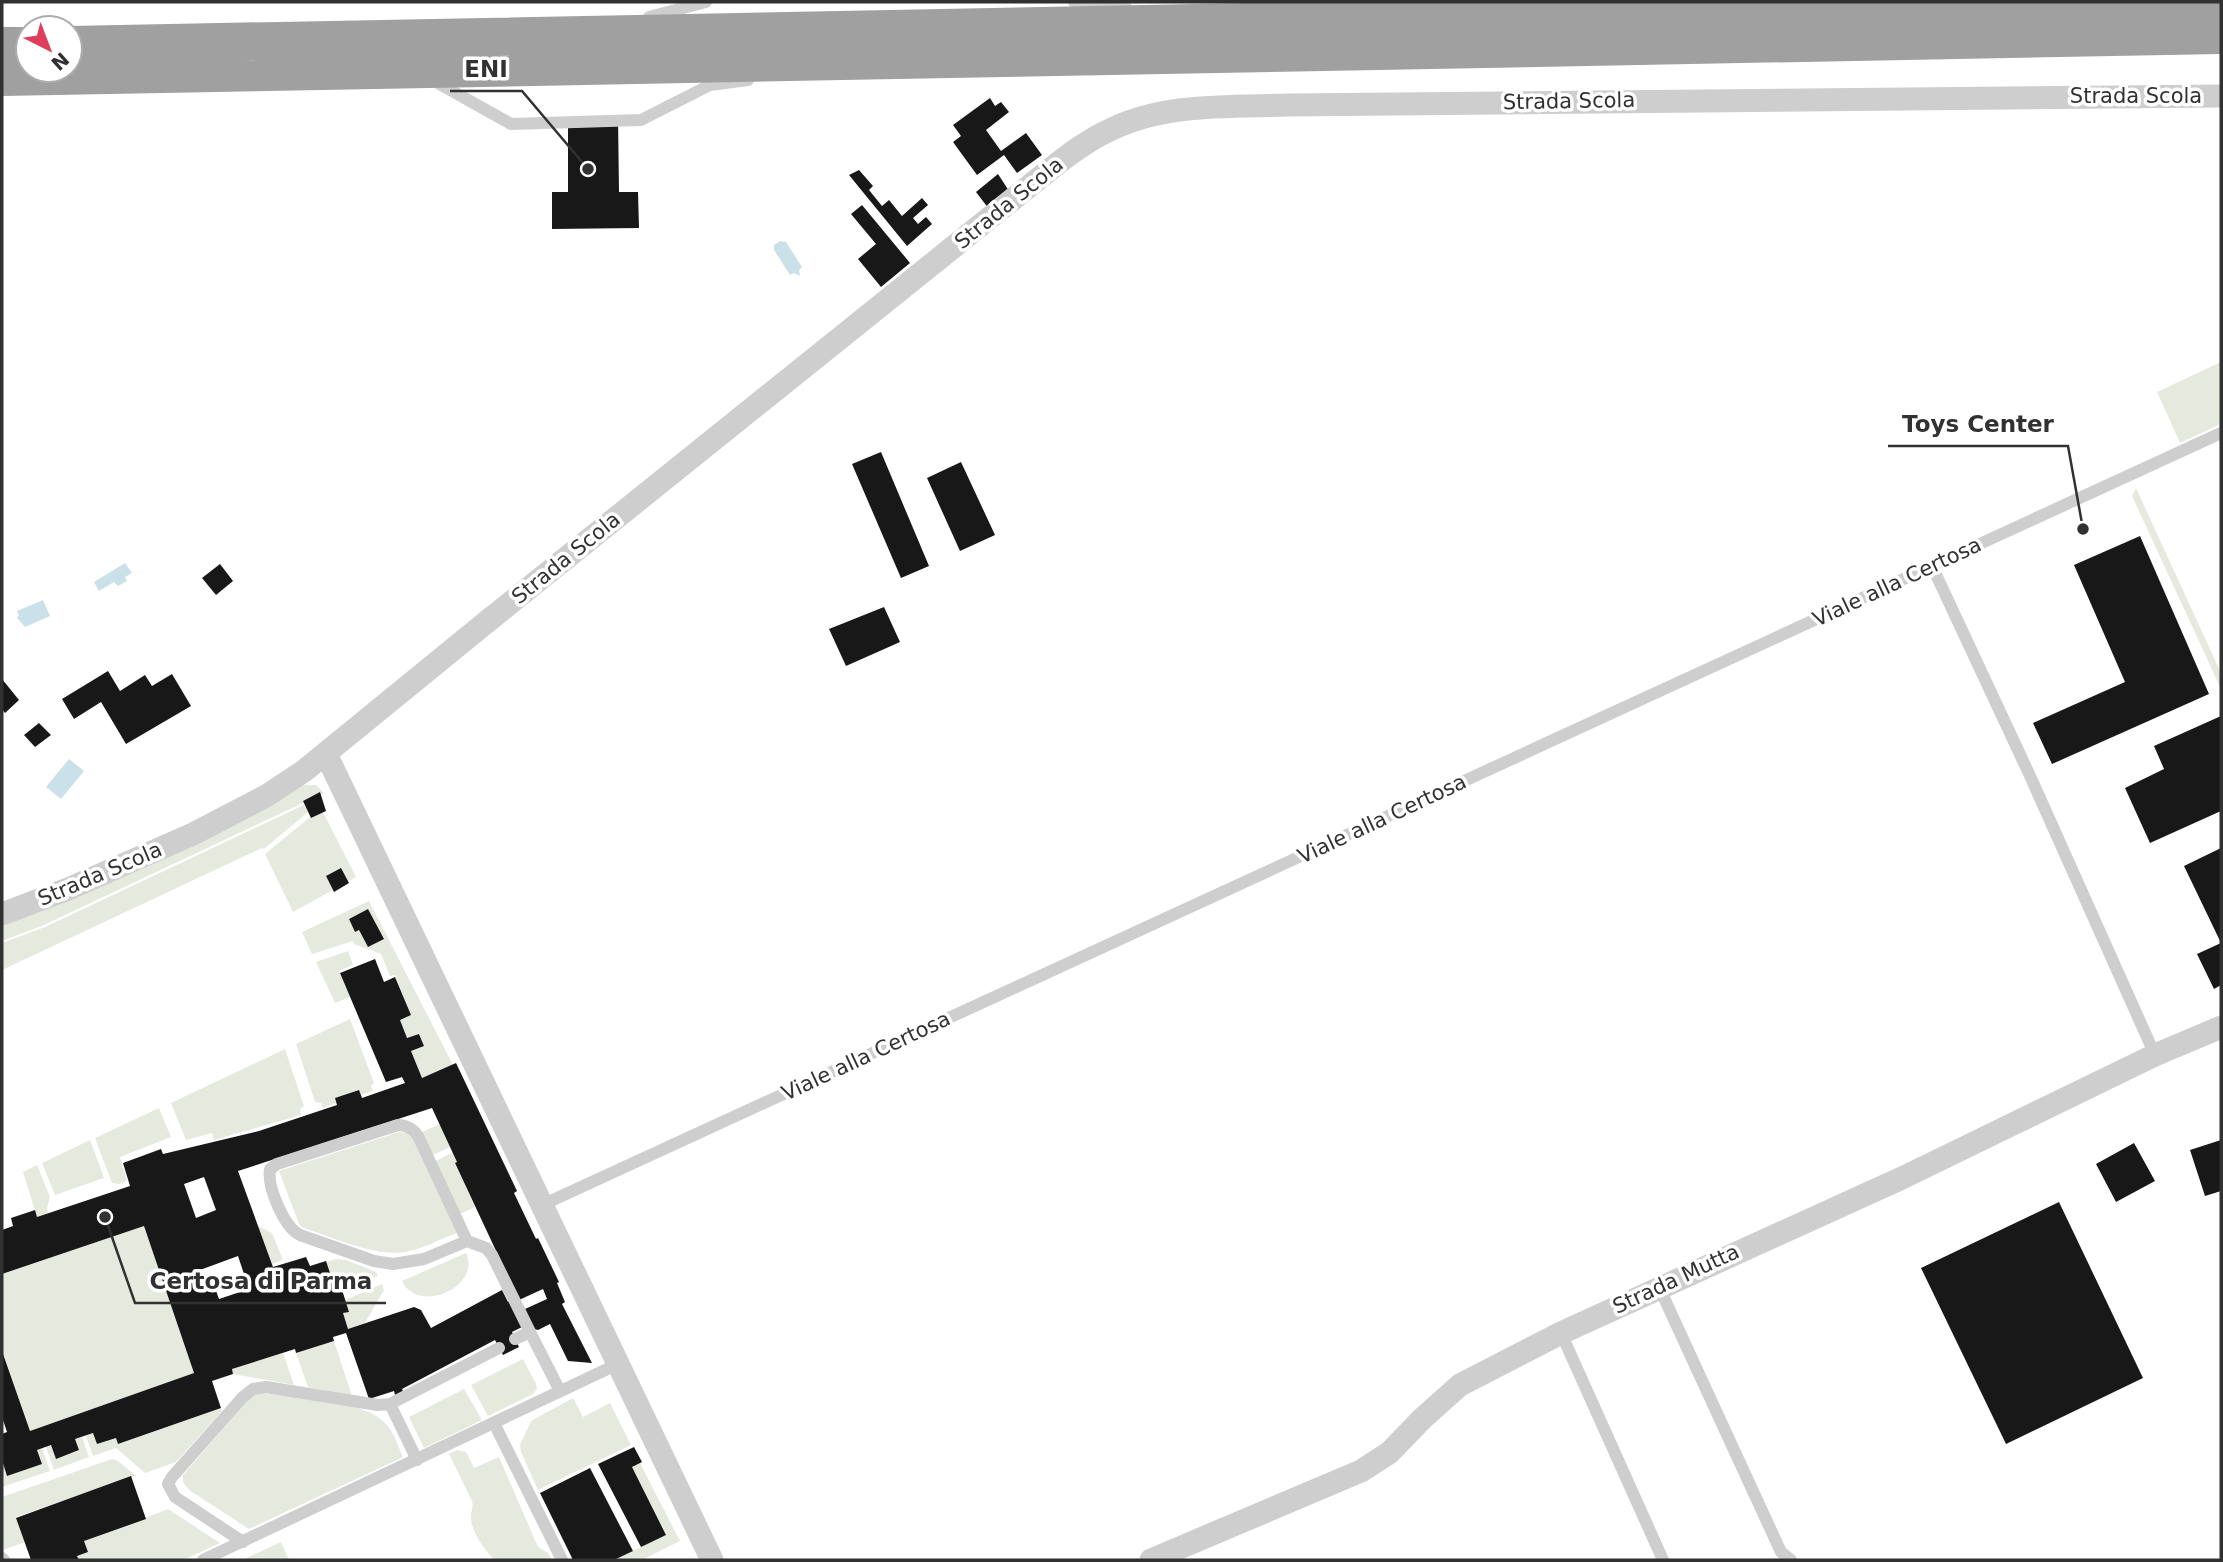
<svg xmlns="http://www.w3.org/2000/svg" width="2223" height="1562" font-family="'DejaVu Sans',sans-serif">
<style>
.green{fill:#e6eade;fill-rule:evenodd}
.water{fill:#cbe1ea}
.building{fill:#181818;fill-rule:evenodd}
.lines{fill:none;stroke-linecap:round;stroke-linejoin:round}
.service{stroke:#cecece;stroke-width:12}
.minor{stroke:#cecece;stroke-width:23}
.trunk{stroke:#a0a0a0;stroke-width:38}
.labels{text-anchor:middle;stroke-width:7;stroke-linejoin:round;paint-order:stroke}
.street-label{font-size:21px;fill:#313131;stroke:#fff}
.leader{fill:none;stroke:#313131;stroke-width:2.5}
.callout-dot{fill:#313131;stroke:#fff;stroke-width:2.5}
.callout-label{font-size:23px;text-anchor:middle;font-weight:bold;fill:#313131;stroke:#fff;stroke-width:7;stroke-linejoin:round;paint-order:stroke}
</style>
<rect width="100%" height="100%" fill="#fff"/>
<path class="green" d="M2221 362V424L2180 443 2157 392Z
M2136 488 2221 673V689L2132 496Z
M303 785H316L324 793 44 925 2 941V922Z
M304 805 308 812 264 849 262 848 2 970V943L45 927Z
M323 812 356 877 348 881 326 876 333 890 293 912 265 854 310 817 312 818Z
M369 901 453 1065 422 1078 411 1051 424 1046 419 1034 407 1038 400 1020 411 1015 395 975 390 976 381 954 354 944 353 941 312 954 302 932ZM368 909 383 939 368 947 359 930 355 932 349 919Z
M348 951 353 965 339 971 350 997 335 1003 316 962Z
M350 1019 374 1083 371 1086 373 1091 361 1095 358 1090 336 1098 337 1103 322 1108 321 1103 315 1102 296 1044Z
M285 1049 304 1106 300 1109 301 1115 214 1140 212 1133 186 1140 171 1103Z
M159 1108 171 1137 120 1157 127 1181 119 1184 112 1183 95 1138Z
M440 1124 450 1147 433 1155 422 1132Z
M399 1132 407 1133 413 1139 457 1233C440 1239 423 1249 405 1252 375 1257 332 1237 303 1228L299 1224 279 1171Z
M90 1140 104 1178 55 1195 42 1163Z
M453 1152 457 1162 455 1164 475 1207 460 1214 436 1161Z
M37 1165 50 1197 47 1208 48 1213 37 1217 23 1172Z
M144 1226 194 1373 30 1431 2 1350V1274Z
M258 1226 272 1233 283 1260 272 1264Z
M466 1253C482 1287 418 1315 402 1281Z
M336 1259 346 1260 376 1272 378 1276 342 1290 338 1277 332 1279 326 1262Z
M382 1284 384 1290 365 1323 348 1329 343 1313 349 1311 345 1300Z
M334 1341 352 1396 308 1387 296 1353Z
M283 1353 294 1385 233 1374 232 1369Z
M523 1359 536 1384 537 1389 533 1394 488 1416 471 1385Z
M464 1389 482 1420 424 1448 409 1417Z
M263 1393C296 1398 362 1399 385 1423 394 1432 398 1446 403 1457L249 1529 189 1490 183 1482V1475L249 1399 256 1394Z
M573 1398 583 1417 610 1403 631 1445 538 1490 521 1452 520 1445 531 1421Z
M221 1408 222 1411 176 1462 145 1473 116 1448 93 1456 86 1436 93 1433 97 1444 116 1438 119 1444Z
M82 1437 89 1457 54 1470 46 1447 51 1445 56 1458 79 1451 75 1439Z
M42 1448 50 1471 2 1487V1460L7 1475 42 1463 37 1450Z
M457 1450 466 1452 474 1468 499 1457 538 1547 548 1553 552 1560H495C485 1551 472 1533 471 1519 470 1512 474 1508 472 1501L449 1454Z
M112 1459 118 1461 136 1476 16 1517 25 1542 3 1550 2 1497Z
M640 1463 680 1541 642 1560H614L666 1535 632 1467Z
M168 1509 220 1543 183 1560H79L77 1556 88 1552 84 1541Z
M281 1542 289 1560H242Z"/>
<path class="water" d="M780 241 786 242 802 267 799 270 800 276 794 273 790 275 774 250V245Z
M125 563 132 573 125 577 127 581 118 586 114 582 99 591 94 582Z
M43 600 50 616 25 627 17 618 19 615 17 611Z
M69 759 84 771 61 799 46 787Z"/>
<path class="building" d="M990 98 995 106 1001 102 1009 112 986 130 1001 151 1026 133 1042 155 1017 173 1004 155 977 175 953 142 961 136 953 125Z
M618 116 619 192H638L639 228 552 229V192H568V117Z
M859 170 873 186 869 190 882 206 889 200 902 216 922 198 928 205 913 218 918 224 926 217 932 224 907 246 849 175Z
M998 174 1011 194 989 209 976 192Z
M862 205 910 263 881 287 858 259 876 244 851 214Z
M881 452 929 566 901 578 852 464Z
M961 462 995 535 960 551 927 478Z
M2140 536 2209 694 2052 764 2033 723 2125 682 2074 565Z
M220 564 233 581 216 595 202 578Z
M884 607 900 642 846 666 829 629Z
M108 671 120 691 145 675 152 686 172 674 191 706 126 744 101 702 74 719 62 699Z
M2 679 19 700 5 713 2 709Z
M2221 716V811L2150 843 2125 788 2164 769 2154 746Z
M39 723 51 735 35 747 24 735Z
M320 792 326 811 311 818 303 801Z
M2221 848V985L2214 989 2197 954 2221 943 2184 866Z
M341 868 349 883 334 892 326 876Z
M368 909 384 939 368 947 359 930 355 932 349 919Z
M375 959 384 982 395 977 411 1015 400 1020 407 1038 419 1034 424 1046 411 1051 422 1078 456 1063 517 1191 514 1193 536 1239 538 1238 559 1282 557 1283 565 1302 562 1304 592 1363 568 1361 550 1324 538 1330 534 1329 525 1309 547 1299 543 1289 519 1300 455 1163 457 1162 432 1108 238 1171 273 1267 306 1257 310 1266 326 1261 332 1279 338 1277 349 1312 343 1313 348 1329 414 1307 421 1310 431 1328 502 1290 508 1302 510 1301 522 1327 512 1332 519 1347 503 1355 495 1340 402 1389 403 1391 395 1395 394 1391 369 1399 346 1333 333 1337 334 1341 296 1353 295 1349 232 1369 233 1374 212 1381 221 1408 118 1444 116 1438 97 1444 93 1433 75 1439 79 1450 56 1459 51 1445 37 1450 42 1464 7 1476 2 1460V1434L7 1432 2 1417V1351L30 1431 194 1373 144 1226 2 1274V1230L13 1226 11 1218 35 1210 37 1217 130 1186 123 1163 161 1149 163 1154 259 1131 337 1105 335 1098 359 1090 362 1098 405 1083 402 1077 386 1082 340 973ZM204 1177 216 1210 196 1218 184 1184ZM238 1256 249 1289 219 1299 212 1280 204 1283 200 1270Z
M2221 1140V1191L2205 1196 2190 1150Z
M2134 1143 2155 1181 2116 1202 2096 1164Z
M2059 1202 2143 1378 2006 1444 1921 1268Z
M634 1447 642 1462 632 1467 666 1535 641 1547 598 1464Z
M590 1468 633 1551 614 1560H573L540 1493Z
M131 1476 146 1519 84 1541 88 1552 77 1556 79 1560H31L16 1518Z"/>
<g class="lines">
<path class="service" d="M1074 2 1126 7
M649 17 706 2
M436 82 511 124 641 120 710 85 748 80
M1932 566 2031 778 2155 1055
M542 1205 2221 433
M467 1241 418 1136C413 1129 407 1125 398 1125L277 1164 270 1169C267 1187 284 1227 300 1235L374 1261 393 1264 424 1259 467 1241 486 1248 492 1255 530 1332
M1659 1287 1781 1552 1791 1560
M1561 1333 1663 1560
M515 1339 530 1332 560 1391
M494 1423 562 1560
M417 1460 390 1404 499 1348
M243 1542 175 1497 168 1484 172 1477 242 1398 253 1389 266 1387 378 1405 390 1404
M2 1558 4 1560
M203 1560 618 1364"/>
<path class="minor" d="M326 754 712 1560
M2 914 68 889 193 834 266 796 304 771 489 620 1048 171C1068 155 1089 139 1112 129 1166 103 1230 107 1289 105L2221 96
M1151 1560 1361 1471 1389 1453 1423 1418 1460 1385 1561 1333 1902 1178 2155 1055 2221 1027"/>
<path class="trunk" d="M70 45 2221 3
M2 46H28
M2 77 2221 35"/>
</g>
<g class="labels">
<g class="street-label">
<text x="2136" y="103">Strada Scola</text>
<text transform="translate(1569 101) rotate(-1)" y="7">Strada Scola</text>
<text transform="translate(1009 203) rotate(-39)" y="7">Strada Scola</text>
<text transform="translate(566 558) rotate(-39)" y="7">Strada Scola</text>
<text transform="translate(1897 582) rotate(-25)" y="7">Viale alla Certosa</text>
<text transform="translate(1382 819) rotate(-25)" y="7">Viale alla Certosa</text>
<text transform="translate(100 874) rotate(-23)" y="7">Strada Scola</text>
<text transform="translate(866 1056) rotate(-25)" y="7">Viale alla Certosa</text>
<text transform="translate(1676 1279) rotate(-25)" y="7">Strada Mutta</text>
</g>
</g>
<path class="leader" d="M588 169L522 91H450M2083 529L2068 446H1888M105 1217L135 1303H386"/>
<g class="callout-dot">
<circle cx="588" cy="169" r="7"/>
<circle cx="2083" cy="529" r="7"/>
<circle cx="105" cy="1217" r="7"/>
</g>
<g class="callout-label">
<text x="486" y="77">ENI</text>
<text x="1978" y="432">Toys Center</text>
<text x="261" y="1289">Certosa di Parma</text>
</g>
<rect width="2223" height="1562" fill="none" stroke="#313131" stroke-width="7"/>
<g transform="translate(49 49) rotate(138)"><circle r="33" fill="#ffffff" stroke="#adadad" stroke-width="2"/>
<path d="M0-5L12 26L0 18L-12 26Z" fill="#de3e5b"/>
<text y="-10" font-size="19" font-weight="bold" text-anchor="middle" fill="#313131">N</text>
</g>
</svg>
